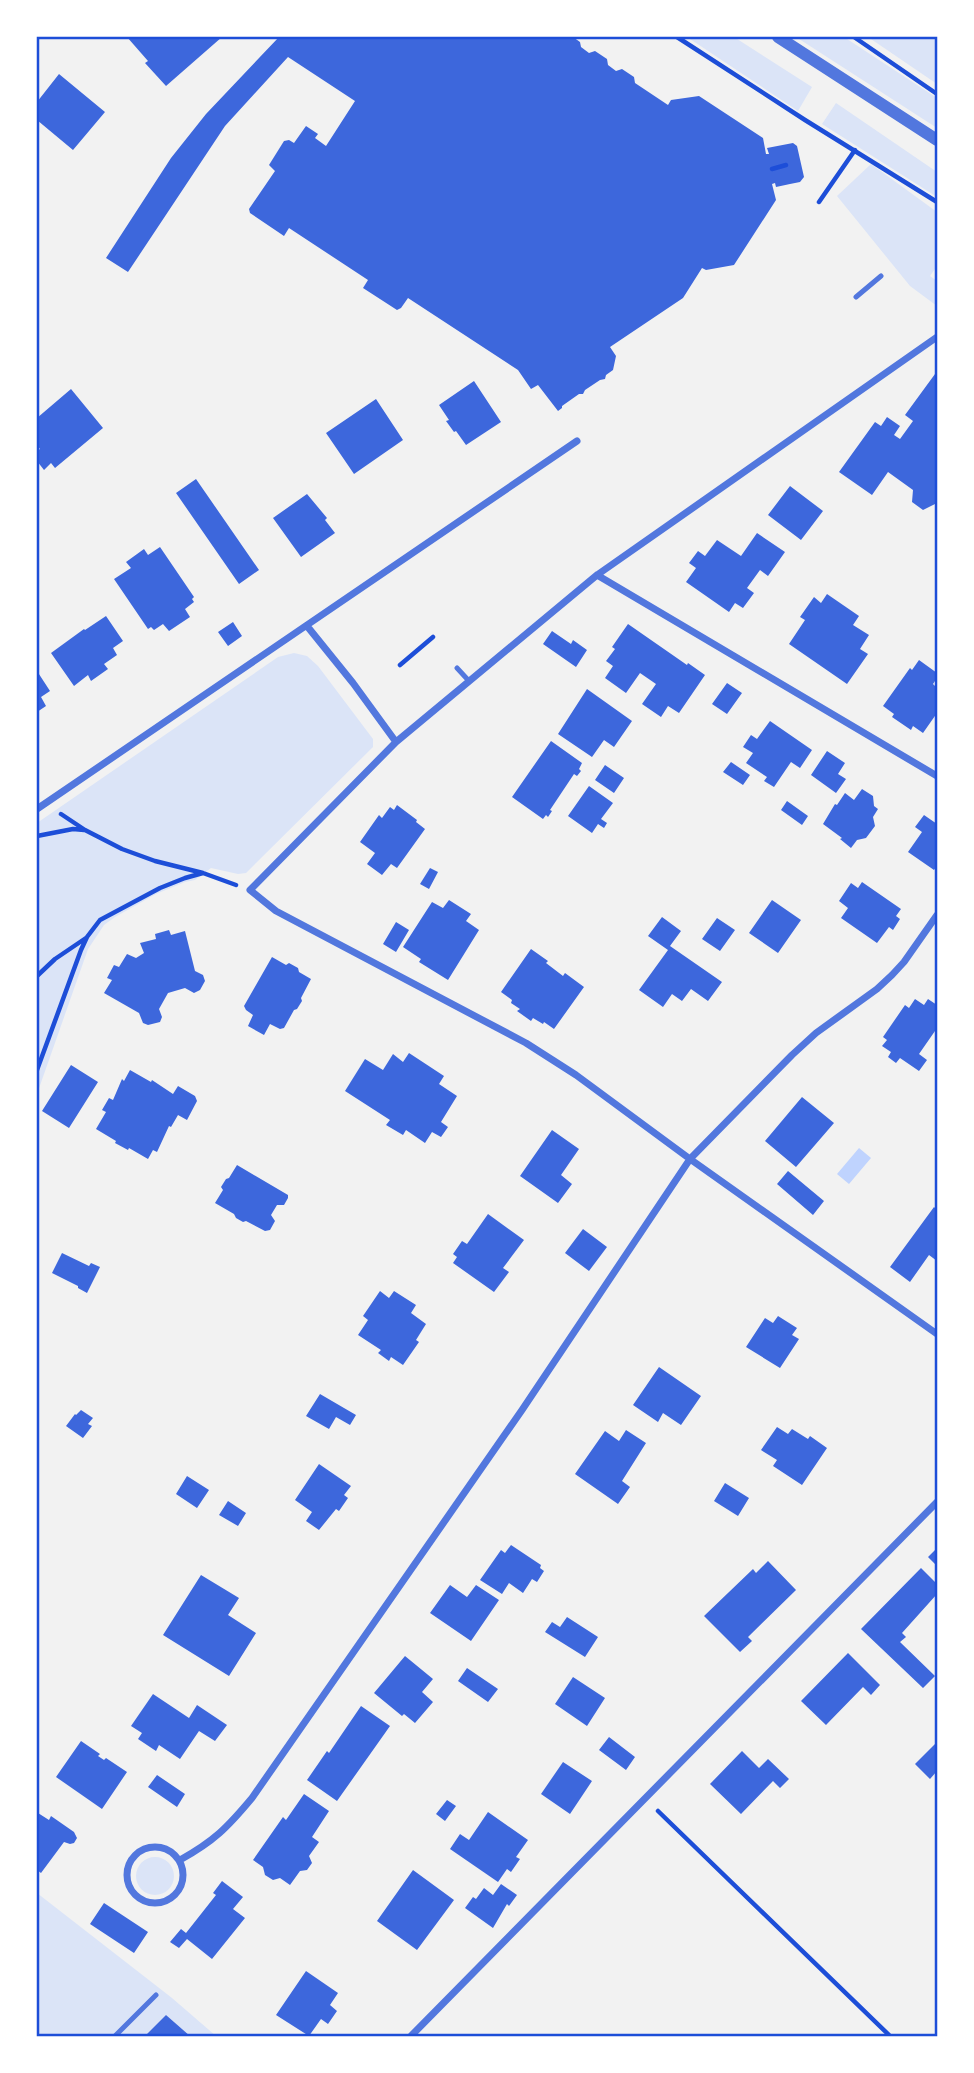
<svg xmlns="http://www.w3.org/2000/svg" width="974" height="2073" font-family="Bitter,serif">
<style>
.green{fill:#dbe4f7}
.water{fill:#bfd3fe}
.building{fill:#3d67dc}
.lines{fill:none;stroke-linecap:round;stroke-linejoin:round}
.path{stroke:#1d4ed8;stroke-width:4.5}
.service{stroke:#5277de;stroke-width:5}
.minor{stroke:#5277de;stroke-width:7}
.tertiary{stroke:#5277de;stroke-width:12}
.neatline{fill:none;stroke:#1d4ed8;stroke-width:2.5}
</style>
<rect width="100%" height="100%" fill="#f2f2f2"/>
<path class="green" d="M687 37H734L812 87 798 111Z
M796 37H844L937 98V128Z
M868 37H937V84Z
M836 103 937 172V197L822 124Z
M871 164 937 212V266L930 276 937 281V306L910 286 837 196Z
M294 653 307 656 318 666 373 739V747L246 873 238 874 211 868 195 880 185 882 156 894 115 917 104 925 88 949 37 1094V823L278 657Z
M136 1876a19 19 0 1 1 38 0a19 19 0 1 1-38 0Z
M37 1893 172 1998 216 2036H190L166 2015 145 2036H37Z"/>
<path class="water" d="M859 1148 871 1158 849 1184 837 1174Z"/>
<path class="building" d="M127 37H222L166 86 145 63 148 61Z
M279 37H573L580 42 581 47 589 53 595 51 607 59 608 65 616 71 622 69 634 77 635 83 668 105 671 100 699 96 763 138 766 154H769L767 148 793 143 797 146 804 177 800 182 790 184 776 187 775 183 772 184 776 200 734 265 706 270 702 268 683 298 610 347 616 356 613 370 606 375 605 379 600 380 585 390 583 394H579L562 406V408L558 411 538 385 531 389 518 370 408 298 401 308 397 310 363 288 368 280 289 228 284 236 250 213 249 209 275 171 269 165 284 141 289 140 294 143 306 126 318 134 315 138 326 146 355 101 288 57 225 126 128 272 106 258 171 158 206 114Z
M59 74 105 112 73 150 37 120V102Z
M935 374 937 376V506L935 504 923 510 912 502 913 490 888 472 872 495 839 472 875 422 881 426 887 417 900 426 894 435 900 439 913 421 905 415Z
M474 381 501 422 466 445 456 431 454 432 446 421 449 420 439 405Z
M71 389 103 428 55 468 51 463 44 470 37 461V451L40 449 37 445V418Z
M376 399 403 440 354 474 326 433Z
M196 479 259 570 239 584 176 493Z
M790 486 823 511 801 540 768 515Z
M307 494 327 518 325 520 335 533 301 557 273 518Z
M757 533 785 552 768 576 760 570 747 588 754 593 743 608 735 603 729 612 686 582 696 568 689 563 698 551 705 556 717 540 741 556Z
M160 547 194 597 192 599 194 602 185 609 190 617 169 631 163 624 154 630 151 627 148 629 114 579 131 568 126 562 144 549 148 555Z
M827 594 859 616 853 625 869 635 860 649 868 654 847 684 789 644 805 620 800 617 814 597 821 603Z
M106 616 123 641 113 648 117 655 104 664 108 669 91 681 88 675 74 686 51 653 84 629 85 630Z
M233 622 242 636 228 646 218 632Z
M628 624 687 665 688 663 705 675 679 713 668 706 661 717 642 704 656 684 640 673 626 693 605 678 613 666 606 661 615 649 612 647Z
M552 631 571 644 573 640 587 650 576 667 543 644Z
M919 660 937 673V678L933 684 937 688V713L923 733 913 726 911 730 892 717 894 714 883 706 910 668 912 670Z
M37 671 50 691 41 697 46 706 37 712Z
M727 683 742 693 727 714 712 704Z
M587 689 632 721 614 747 604 740 592 757 558 734Z
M770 721 812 750 800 768 791 762 774 787 764 781 767 777 746 763 753 753 743 747 751 735 757 739Z
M551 741 582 763 579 769 581 771 577 776 574 774 550 810 552 811 548 817 546 815 543 819 512 797Z
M827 751 845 763 838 774 846 779 836 793 811 775Z
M731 762 750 775 743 785 723 772Z
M605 765 624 778 614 793 595 780Z
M589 786 613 803 601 819 607 823 604 828 598 824 592 833 568 816Z
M862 789 873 796 874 806 878 809 873 817 875 826 866 838 857 840 851 848 840 839 842 838 823 824 835 804 837 805 845 793 854 800Z
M787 801 808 816 802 825 781 810Z
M397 805 417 820 416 822 425 829 397 868 391 864 382 875 367 864 375 853 360 842 379 815 382 818 390 807 394 810Z
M924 815 937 824V866L934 870 908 852 922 832 915 827Z
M430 868 438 872 429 889 420 884Z
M862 882 901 909 896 916 900 919 893 930 889 927 877 943 841 918 848 908 839 901 851 883 858 888Z
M449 900 471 914 466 921 479 930 448 980 419 962 421 959 403 947 432 902 443 908Z
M772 900 801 920 778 953 749 933Z
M662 917 681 931 670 946 722 982 708 1001 691 989 682 1001 672 994 663 1007 639 990 668 950 648 936Z
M717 918 735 930 720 951 702 939Z
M396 922 409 930 396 952 383 944Z
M169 930 171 935 185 931 195 971 203 975 205 981 200 990 194 993 185 988 168 993 159 1009 162 1017 160 1022 148 1025 143 1023 139 1013 104 993 112 980 107 978 114 965 119 967 127 954 136 958 144 953 140 943 156 939 155 934Z
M531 949 548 961 546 963 563 976 565 973 584 987 554 1029 544 1022 543 1024 533 1018 531 1021 517 1011 520 1009 511 1003 512 1000 501 992Z
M272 957 286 965 289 963 298 968 299 972 311 979 301 998 302 1001 297 1009 294 1010 284 1028 280 1029 270 1024 264 1035 248 1026 253 1015 246 1010 244 1006Z
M915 999 924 1005 928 999 937 1005V1033L935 1031 919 1054 927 1060 919 1071 900 1058 896 1063 888 1057 891 1052 882 1046 887 1040 883 1037 905 1005 909 1008Z
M409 1053 444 1076 439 1084 457 1096 441 1122 448 1127 441 1137 432 1132 425 1143 406 1130 403 1135 386 1125 390 1120 345 1091 365 1059 383 1070 393 1054 403 1062Z
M71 1065 98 1082 69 1128 42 1111Z
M130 1070 151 1082 152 1080 173 1094 178 1086 195 1096 197 1101 187 1120 178 1115 171 1127 169 1126 157 1152 153 1150 148 1159 129 1148 128 1150 115 1143 116 1141 96 1129 106 1112 102 1110 109 1098 113 1100 122 1079 124 1081Z
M802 1097 834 1123 796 1167 765 1141Z
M552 1130 579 1149 561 1175 572 1184 558 1203 520 1176Z
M237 1165 288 1195V1198L284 1205H277L271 1215 275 1221 270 1230 265 1231 246 1221 243 1222 236 1218 234 1214 215 1203 223 1190 221 1187 226 1179 229 1178Z
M788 1171 824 1201 813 1215 777 1184Z
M934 1207 937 1210V1261L929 1255 910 1282 890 1267Z
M488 1214 524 1240 503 1268 509 1272 494 1292 453 1263 457 1257 453 1254 462 1241 467 1244Z
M583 1229 607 1247 589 1271 565 1253Z
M62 1253 89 1266 91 1263 100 1267 87 1293 78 1288V1286L52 1273Z
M380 1291 389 1298 394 1291 416 1305 411 1313 426 1324 416 1340 419 1342 403 1365 391 1357 389 1361 378 1353 381 1350 358 1335 368 1320 363 1316Z
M778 1316 797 1328 792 1335 799 1339 780 1368 746 1347 765 1318 773 1323Z
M659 1367 701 1396 681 1425 663 1413 658 1422 633 1405Z
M320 1394 356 1415 350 1425 336 1417 329 1429 306 1416Z
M81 1410 93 1418 88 1424 92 1426 83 1438 66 1426 75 1414 76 1415Z
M777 1427 788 1434 792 1429 808 1439 810 1436 827 1448 802 1485 773 1466 777 1460 761 1450Z
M626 1430 646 1443 622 1481 630 1487 618 1504 575 1474 605 1431 619 1441Z
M319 1464 351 1486 344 1495 348 1498 339 1511 336 1509 319 1530 306 1521 312 1512 295 1500Z
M187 1476 209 1490 197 1508 176 1494Z
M725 1483 749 1498 738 1516 714 1501Z
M228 1501 246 1513 238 1526 219 1515Z
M511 1545 541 1565 540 1568 544 1571 537 1582 532 1579 523 1593 509 1583 502 1594 480 1580 501 1550 505 1553Z
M937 1548V1566L928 1557Z
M768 1561 796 1590 748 1637 752 1641 740 1652 704 1616 753 1569 756 1573Z
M921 1568 937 1584V1594L902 1633 906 1637 900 1642 935 1676 923 1688 861 1629Z
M201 1575 239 1598 228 1615 256 1633 229 1676 163 1635Z
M450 1585 467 1597 476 1585 499 1600 471 1641 430 1613Z
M567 1617 598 1637 585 1657 545 1632 552 1622 560 1627Z
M848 1653 880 1685 871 1695 863 1687 826 1725 801 1701Z
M405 1656 433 1679 422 1692 433 1702 415 1723 404 1714 402 1716 374 1693Z
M467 1668 498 1689 488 1702 458 1681Z
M573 1677 605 1698 587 1726 555 1704Z
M153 1694 189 1718 197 1705 227 1725 215 1741 199 1731 180 1759 159 1745 156 1751 138 1739 142 1733 131 1726Z
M361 1706 390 1726 337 1801 307 1780 327 1751 329 1753Z
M609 1737 635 1757 626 1770 599 1750Z
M81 1741 100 1754 98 1756 104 1760 106 1758 127 1772 102 1809 56 1777Z
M935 1744 937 1746V1771L930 1779 915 1764Z
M742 1751 759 1768 768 1759 789 1779 780 1788 773 1781 741 1814 710 1784Z
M563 1762 592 1781 570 1814 541 1794Z
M157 1775 185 1794 177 1807 148 1787Z
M304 1794 329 1811 312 1837 319 1842 309 1856 312 1863 307 1870 300 1871 290 1885 280 1878 273 1880 265 1875 263 1867 253 1860 283 1817 286 1820Z
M447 1800 456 1806 445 1821 436 1814Z
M488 1812 528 1840 516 1857 520 1859 511 1872 507 1869 498 1882 450 1849 460 1834 469 1840Z
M38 1813 49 1820 51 1816 74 1832 77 1838 74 1843 70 1844 64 1842 41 1873 37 1870V1815Z
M413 1870 454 1900 417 1950 377 1921Z
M222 1881 243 1897 233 1909 245 1918 212 1959 187 1939 179 1948 170 1942 181 1929 186 1933 216 1895 213 1893Z
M501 1884 517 1895 509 1906 507 1904 493 1928 465 1908 473 1897 476 1899 484 1888 493 1895Z
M104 1903 148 1932 134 1953 90 1924Z
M306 1971 338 1993 330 2005 337 2011 328 2024 321 2019 309 2036 276 2015Z
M166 2015 190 2036H145Z"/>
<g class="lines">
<path class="path" d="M677 37 805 120 937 202
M854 37 937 94
M772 169 786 165
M819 202 855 150
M400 665 433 637
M61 814 85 830 122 849 155 861 203 873 236 885
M37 836 73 829 84 830
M37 976 55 959 86 938
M37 1070 81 950 87 937 100 920 160 888 185 878 203 873
M658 1811 890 2036"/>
<path class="service" d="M856 297 881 276
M457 668 469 681
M115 2036 156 1995"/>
<path class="minor" d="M937 337 597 575 396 742 250 890 276 911 526 1043 576 1075 690 1159 937 1334
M597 575 937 776
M307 626 353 683 396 742
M37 809 577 441
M127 1875a28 28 0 1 1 56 0a28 28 0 1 1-56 0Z
M180 1860C214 1841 227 1828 252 1798L522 1410 690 1159 792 1055 816 1033 877 989 892 975 904 962 937 915
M411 2036 937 1502"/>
<path class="tertiary" d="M778 37 937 140"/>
</g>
<rect width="974" height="2073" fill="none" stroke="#ffffff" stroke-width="77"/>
<rect x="38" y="38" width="898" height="1997" class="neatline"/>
</svg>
